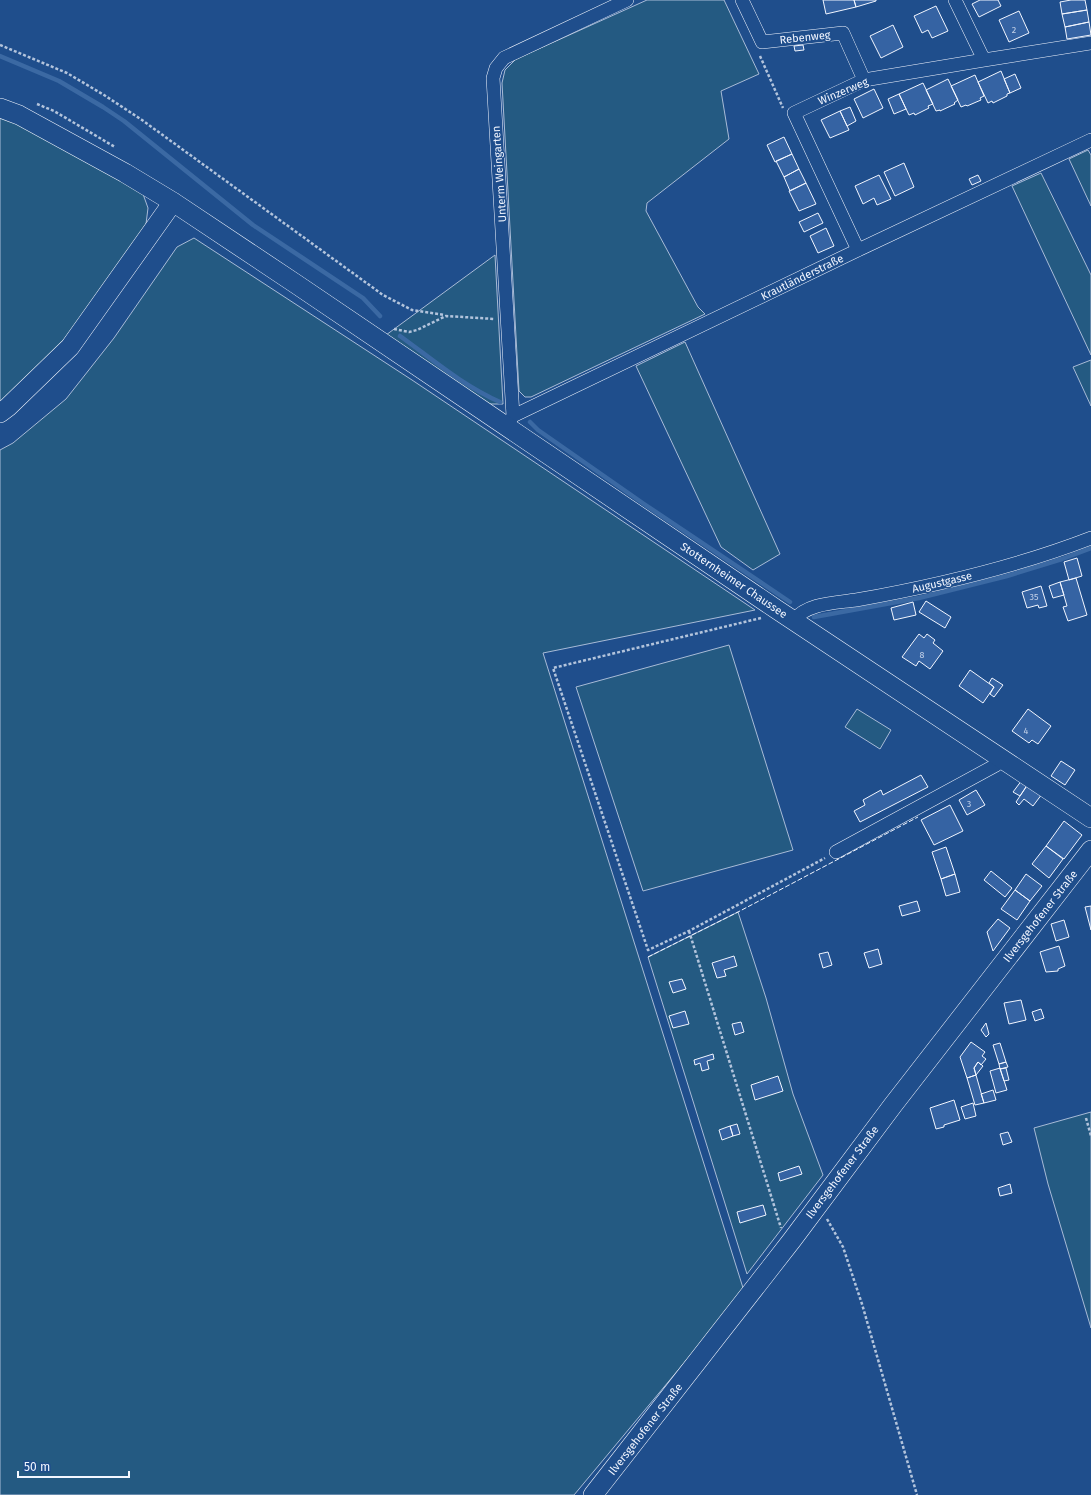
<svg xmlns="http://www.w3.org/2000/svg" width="1091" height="1495" font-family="'Fira Sans',sans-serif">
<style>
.green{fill:#245a82;stroke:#a8bbd7}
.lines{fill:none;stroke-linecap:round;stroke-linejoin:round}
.stream{stroke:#3b69a3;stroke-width:4.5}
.building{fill:#3563a3;stroke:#f2f6ff}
.street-casing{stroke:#f2f6ff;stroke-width:14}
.secondary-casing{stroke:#f2f6ff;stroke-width:20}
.path{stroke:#b3c4dc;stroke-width:2.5;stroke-dasharray:3 2;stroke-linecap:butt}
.street{stroke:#1f4e8c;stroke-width:13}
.secondary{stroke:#1f4e8c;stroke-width:19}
.fence{stroke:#f2f6ff;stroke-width:1;stroke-dasharray:5 2;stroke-linecap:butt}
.labels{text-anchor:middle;stroke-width:3;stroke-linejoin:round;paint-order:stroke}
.number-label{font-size:9px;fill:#c3d1e8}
.street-label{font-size:11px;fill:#f2f6ff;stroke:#1f4e8c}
</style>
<rect width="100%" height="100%" fill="#1f4e8c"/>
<path class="green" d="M647 0H724L759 74 721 91 729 139 647 203 646 211 698 307 705 314 531 397H525L519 391 502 83 505 70 516 59Z
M0 114 72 147 143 194 148 208 146 224 99 298 43 364 0 403Z
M1088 150 1091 155V206L1069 159Z
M1041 173 1091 275V355L1012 186Z
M194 238 412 380 755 610 543 653 744 1291 574 1495H0V450L13 443 66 399 114 338 177 247Z
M495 255 503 404H489L386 335Z
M685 342 780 554 753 570 721 547 636 366Z
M1091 360V406L1073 367Z
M729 645 793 850 643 891 576 687Z
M857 709 891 730 880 749 845 727Z
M738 912 766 998 793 1094 823 1175 747 1274 648 957Z
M1091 1112V1328L1048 1184 1034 1128Z"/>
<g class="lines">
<path class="stream" d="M0 56 59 81 103 107 124 121 253 225 363 298 380 316
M400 336C432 359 463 386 500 402
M530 422 538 430 644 504 790 602
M814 617 919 598 1007 576 1062 559 1091 548"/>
</g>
<path class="building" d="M823 0H854L856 7 826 14Z
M854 0H876V1L856 7Z
M980 0H998L1001 6 979 17 972 4Z
M1071 0H1085L1087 10 1062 14 1060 2Z
M936 6 948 31 932 38 928 30 922 33 914 16Z
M1087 10 1089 22 1065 27 1062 14Z
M1019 11 1029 33 1009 42 999 20Z
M1089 22 1091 35 1067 39 1065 27Z
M893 25 903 47 881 58 870 36Z
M803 45 804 50 795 51 794 46Z
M1001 71 1010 93 1007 94V96L993 103 992 101 988 103 978 82Z
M1015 74 1021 88 1010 93 1004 79Z
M975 75 984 96 980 98 981 100 967 106 966 105 961 107 951 86Z
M948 79 958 100 954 103 955 104 940 111V110L936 111 926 90Z
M923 83 933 104 928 106 929 108 915 115 914 113 909 115 899 94Z
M874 89 883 108 863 118 854 99Z
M899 94 906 109 894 114 888 99Z
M850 107 856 121 847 126 840 111Z
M840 111 849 130 830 138 821 120Z
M784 137 792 154 775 162 767 145Z
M792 154 799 169 784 177 776 161Z
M904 163 914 187 895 196 884 172Z
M799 169 806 183 790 191 784 177Z
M879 175 891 199 877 205 874 198 863 204 855 186Z
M978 175 981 181 972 185 969 179Z
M806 183 816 204 799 211 789 191Z
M818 213 823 223 804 232 799 222Z
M826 228 834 246 818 253 810 236Z
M1077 558 1082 576 1069 580 1064 562Z
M1076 578 1087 615 1068 621 1063 607 1067 606 1060 582Z
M1060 582 1064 595 1053 598 1049 586Z
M1041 586 1047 606 1039 608 1038 605 1027 608 1022 592Z
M926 601 951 617 945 628 919 612Z
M913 602 916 615 894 620 891 608Z
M919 634 924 638 927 634 935 640 933 643 943 651 930 669 919 661 916 666 902 657Z
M970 670 994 687 983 703 959 686Z
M992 678 1003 685 994 697 990 694 994 687 989 683Z
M1028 709 1051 726 1038 744 1032 740 1029 743 1012 731Z
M1061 761 1075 770 1065 785 1051 776Z
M921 775 928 787 860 822 854 811 865 805 863 800 881 790 883 795Z
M1022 780 1028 784 1020 796 1013 792Z
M1028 784 1042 794 1033 806 1024 799 1019 805 1016 802Z
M976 790 985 805 967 815 959 800Z
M950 805 963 831 934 845 921 820Z
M1064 821 1082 835 1064 859 1046 846Z
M1046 846 1063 859 1049 878 1032 864Z
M946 847 955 874 941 879 932 852Z
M991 871 1012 888 1005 897 984 880Z
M955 874 960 892 946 896 941 879Z
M1026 874 1042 886 1030 901 1015 890Z
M1015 890 1030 901 1017 920 1001 909Z
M917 901 920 911 902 916 899 906Z
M1091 906V930L1085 907Z
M998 919 1010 928 993 951 987 932Z
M1064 920 1069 937 1056 941 1051 924Z
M1059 946 1065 966 1058 969V971L1046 972 1040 952Z
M878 949 882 964 869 968 864 953Z
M828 952 832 965 823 968 819 954Z
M734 956 737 966 724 970 726 976 717 978 712 963Z
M682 979 686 989 673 993 669 982Z
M1021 1000 1026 1020 1009 1024 1004 1003Z
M1041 1009 1044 1018 1035 1021 1032 1012Z
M685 1011 689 1024 673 1028 669 1016Z
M741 1022 744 1032 735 1035 732 1024Z
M986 1023 989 1034 986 1037 981 1030Z
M971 1042 985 1052 982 1056 986 1059 981 1065 978 1062 974 1068 976 1075 967 1078 960 1057Z
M1000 1043 1006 1062 999 1064 993 1045Z
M713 1054 714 1059 707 1061 709 1069 702 1071 700 1063 695 1065 694 1060Z
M978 1062 983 1066 976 1075 974 1068Z
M1006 1062 1008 1067 1000 1069 999 1064Z
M1000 1068 1007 1090 996 1093 990 1071Z
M1006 1068 1009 1080 1004 1081 1000 1069Z
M976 1075 984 1103 975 1105 967 1078Z
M778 1076 783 1091 755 1100 751 1085Z
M993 1090 996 1100 984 1103 981 1094Z
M954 1100 960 1120 944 1125V1127L936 1129 930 1108Z
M973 1103 976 1116 965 1119 961 1107Z
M737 1124 740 1134 733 1136 730 1126Z
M730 1126 733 1136 722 1140 719 1130Z
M1008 1132 1012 1142 1003 1145 1000 1134Z
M799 1166 802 1174 780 1181 778 1173Z
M1010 1184 1012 1193 1000 1196 998 1188Z
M763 1205 766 1215 740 1223 737 1212Z"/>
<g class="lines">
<g class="street-casing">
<path id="street" d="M742 0 762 42 843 33 864 80
M955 0 984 60
M858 250 794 113 864 80 984 60 1091 43
M513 416 858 250 1091 140
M509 422 513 416 493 78 496 68 504 58 627 0
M794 620C807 603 835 603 856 600 935 586 1016 567 1091 538
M836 852 996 765 1000 758"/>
</g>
<g class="secondary-casing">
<path id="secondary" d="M0 108 19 115 125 173 173 202 296 284 776 609 1091 818
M0 413 8 407 70 347 173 202
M593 1495 792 1240 893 1105 1091 850"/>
</g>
<path class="path" d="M0 45 67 73 104 95 142 120 383 295 412 310 445 315
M760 56 783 108
M37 104 54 111 115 147
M394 329 409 332 417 330 446 316 495 319
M761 618 553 668 648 950 689 931 825 858
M689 931 781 1228
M1086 1118 1091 1136
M827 1219 843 1247 862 1304 917 1495"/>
<use href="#street" class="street"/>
<use href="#secondary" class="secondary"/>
<path class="fence" d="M648 957 738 912 918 817"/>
</g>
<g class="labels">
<g class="number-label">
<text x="1014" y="33">2</text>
<text x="1034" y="600">35</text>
<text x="922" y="658">8</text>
<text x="1026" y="734">4</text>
<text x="969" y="807">3</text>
</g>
<g class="street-label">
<text transform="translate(805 37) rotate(-6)" y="4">Rebenweg</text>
<text transform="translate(843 91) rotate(-23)" y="4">Winzerweg</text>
<text transform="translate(499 174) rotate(-94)" y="4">Unterm Weingarten</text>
<text transform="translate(802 277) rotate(-26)" y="4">Krautländerstraße</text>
<text transform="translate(734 580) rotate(34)" y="4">Stotternheimer Chaussee</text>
<text transform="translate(942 582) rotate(-13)" y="4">Augustgasse</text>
<text transform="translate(1040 916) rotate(-52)" y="4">Ilversgehofener Straße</text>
<text transform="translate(842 1172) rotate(-53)" y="4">Ilversgehofener Straße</text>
<text transform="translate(645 1429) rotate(-52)" y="4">Ilversgehofener Straße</text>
</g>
</g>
<path d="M18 1471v6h111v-6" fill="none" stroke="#f2f6ff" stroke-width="2"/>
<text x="24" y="1471" font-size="12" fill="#f2f6ff" stroke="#1f4e8c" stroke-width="3" paint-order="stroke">50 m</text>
</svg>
